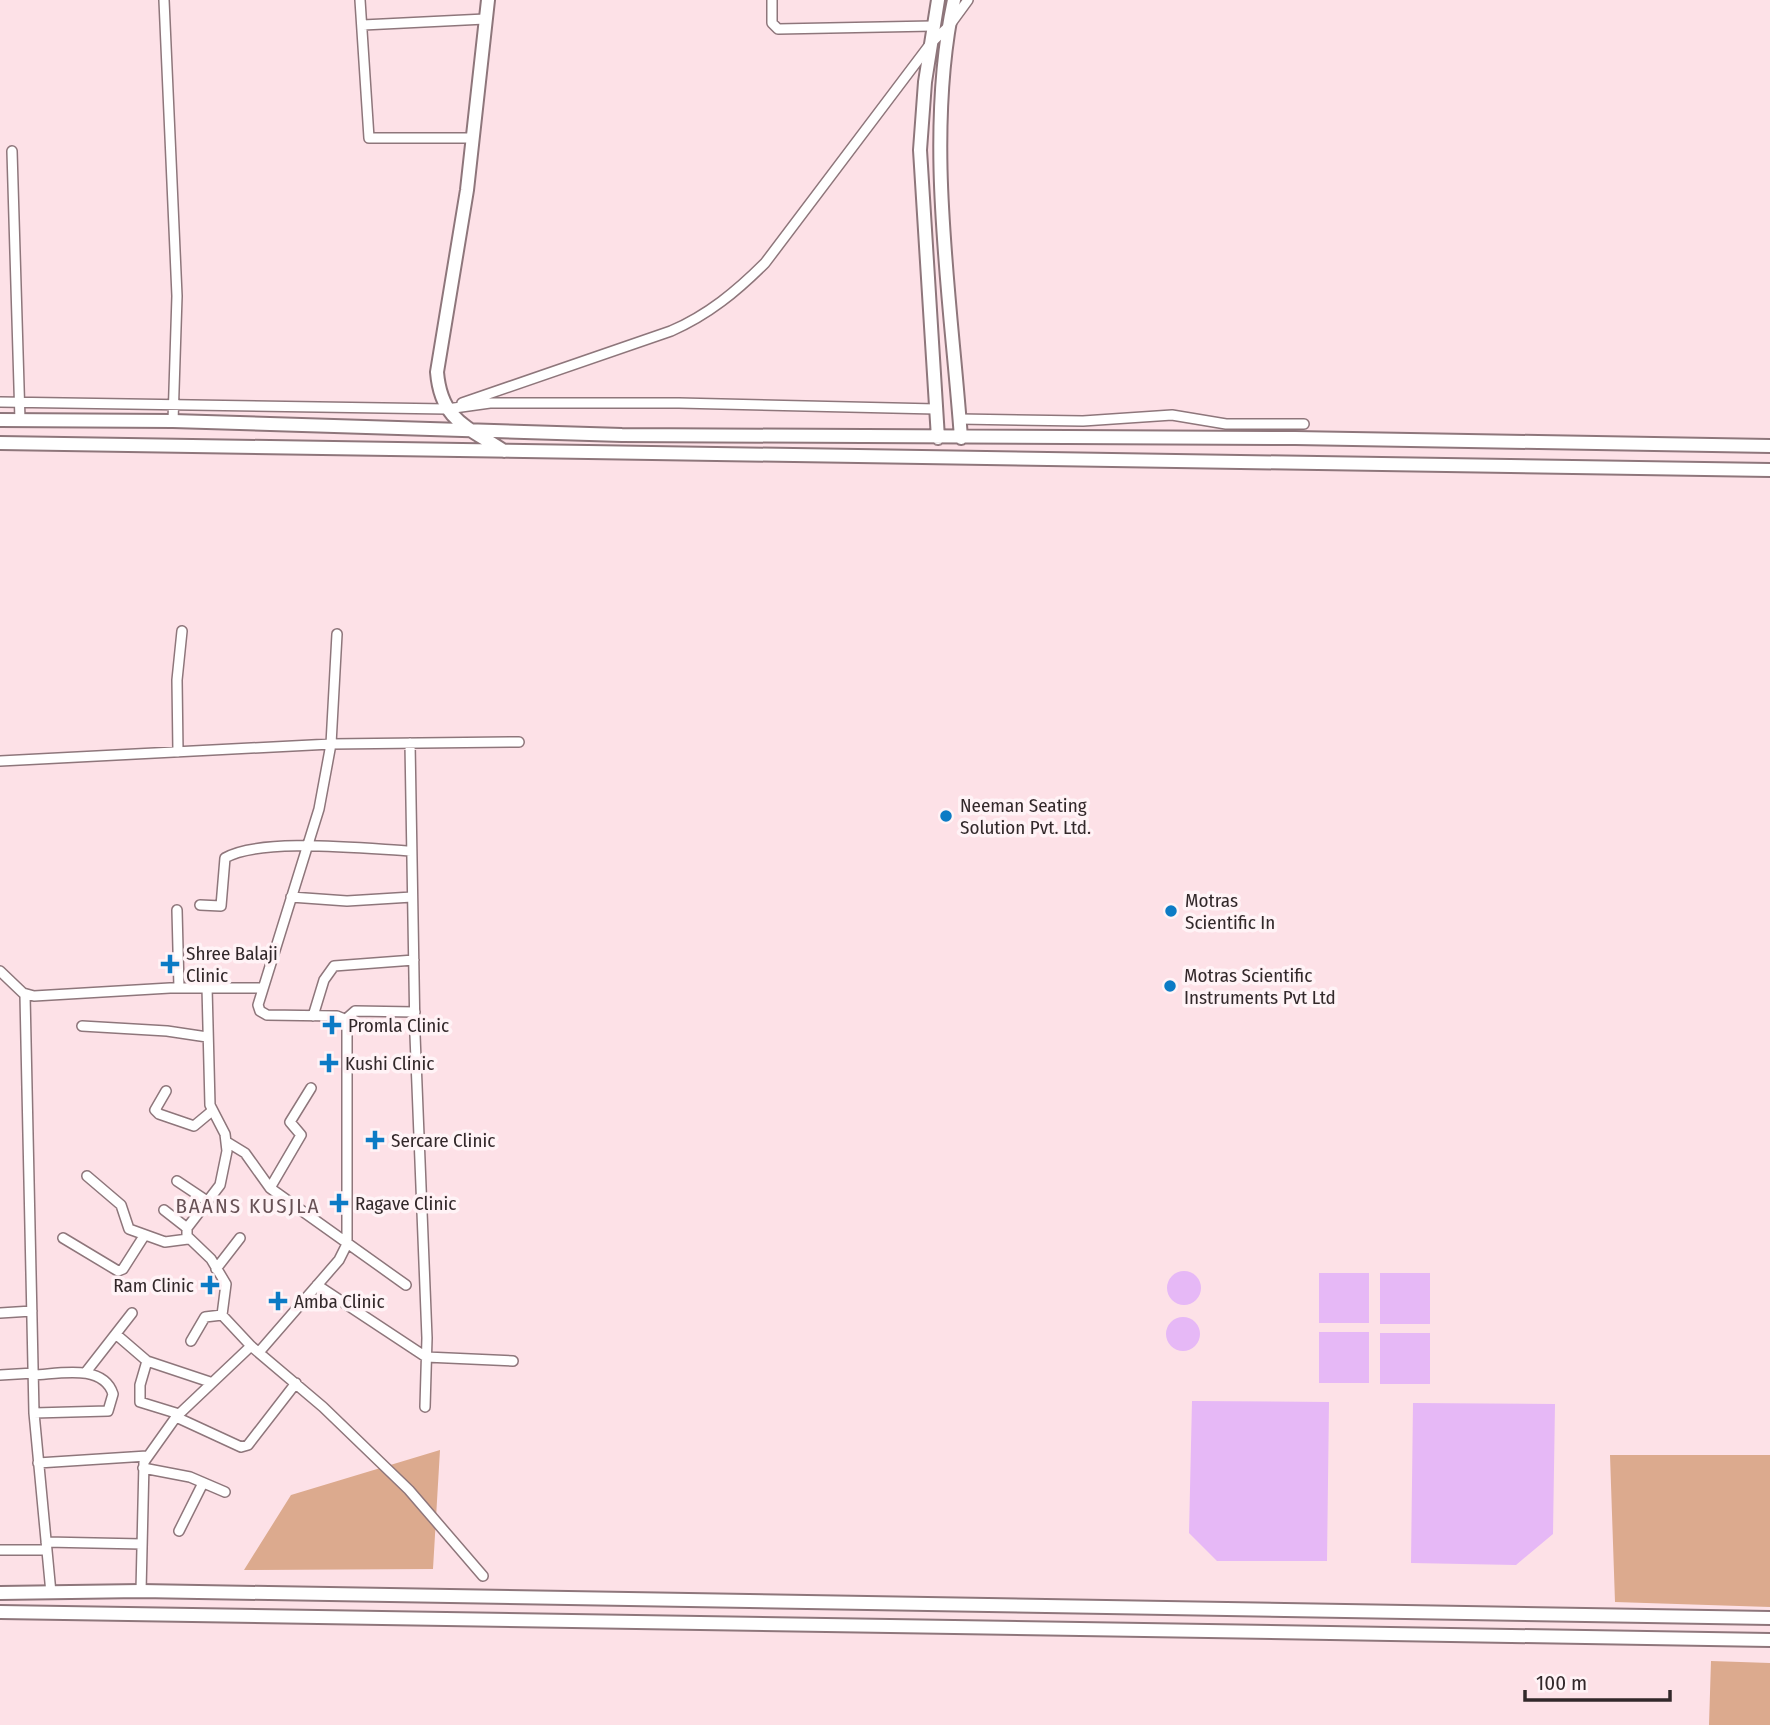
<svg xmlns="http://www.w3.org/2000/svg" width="1770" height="1725" font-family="'Fira Sans Condensed',sans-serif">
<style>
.green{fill:#dcaa8e}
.water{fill:#e6b8f6}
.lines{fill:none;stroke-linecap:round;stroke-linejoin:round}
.street-casing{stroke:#8e767b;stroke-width:12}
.secondary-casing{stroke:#8e767b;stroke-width:16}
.street{stroke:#fff;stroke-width:9}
.secondary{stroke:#fff;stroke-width:12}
.poi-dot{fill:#0c7bc5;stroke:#fff3f6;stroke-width:2.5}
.labels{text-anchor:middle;stroke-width:7;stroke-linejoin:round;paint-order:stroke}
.poi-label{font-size:19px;fill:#32282a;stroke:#fff3f6;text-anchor:start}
.neighbourhood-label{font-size:21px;letter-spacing:2px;fill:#675155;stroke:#fff3f6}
</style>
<rect width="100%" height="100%" fill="#fde1e7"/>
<path class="green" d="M440 1450 433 1569 244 1570 291 1495Z
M1610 1455H1770V1607L1615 1602Z
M1711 1661 1770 1663V1725H1709Z"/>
<path class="water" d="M1167 1288a17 17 0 1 1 34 0a17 17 0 1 1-34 0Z
M1319 1273H1369V1323H1319Z
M1380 1273H1430V1324H1380Z
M1166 1334a17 17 0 1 1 34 0a17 17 0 1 1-34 0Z
M1319 1332H1369V1383H1319Z
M1380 1333H1430V1384H1380Z
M1192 1401 1329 1402 1327 1561H1217L1189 1533Z
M1413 1403 1555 1404 1553 1534 1516 1565 1411 1563Z"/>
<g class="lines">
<g class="street-casing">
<path id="street" d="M164 0 177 296 173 421
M360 0 369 138H472
M772 0V23L778 29 933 26
M363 25 485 19
M12 151 20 420
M0 402 447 409 490 403H679L936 409
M462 403 671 331C708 315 737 291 765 263L931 43 949 26 968 0
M959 419 1083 421 1172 415 1226 424H1304
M410 743 415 1035 427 1338 425 1407
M178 752 177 680 182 631
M0 761 331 744 519 742
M291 897 347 901 412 897
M200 905 221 906 225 858C260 837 368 849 411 851
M177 910 179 988
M0 971 23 993 34 996 170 988H262
M207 987 210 1105 225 1134 227 1151 220 1185 187 1228V1236L211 1259 226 1284 222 1315 251 1346 323 1407 409 1490 483 1576
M25 995 34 1413 51 1593
M313 1016 324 980 334 966 414 960
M346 1019 355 1011 415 1012
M82 1026 167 1031 207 1037
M166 1091 155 1110 159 1114 194 1126 212 1111
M227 1142 245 1153 270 1188 406 1285
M87 1176 121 1205 129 1229 165 1242 188 1239
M177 1181 207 1201
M270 1188 301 1135 290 1122 311 1088
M164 1210 187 1228
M63 1238 118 1271 123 1269 144 1236
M216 1269 240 1238
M317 1285 426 1357 513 1361
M0 1313 32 1311
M118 1336 147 1361 210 1382
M191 1341 205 1317 222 1315
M260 1351 339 1260 347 1244V1020L337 1016 267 1015 260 1011 258 1005 319 809 331 744 337 634
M147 1361 140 1385V1402L179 1414
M86 1372 132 1313
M0 1375 34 1373
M34 1375C58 1374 103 1363 113 1394L108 1411 34 1413
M176 1417 241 1447 248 1445 296 1383
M38 1463 147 1456
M143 1468 190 1477 225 1492
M179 1531 203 1483
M46 1542 142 1544
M0 1550H47
M141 1591 144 1462 176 1417 251 1346"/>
</g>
<g class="secondary-casing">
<path id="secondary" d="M488 0 467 190 437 372C441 421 468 427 504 451
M938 0 925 82 920 150 938 438
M954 0C924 138 951 298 961 438
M0 420 173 421 622 435 1295 438 1770 446
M0 443 1770 470
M0 1593 141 1591 1770 1618
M0 1612 1770 1640"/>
</g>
<use href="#street" class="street"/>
<use href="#secondary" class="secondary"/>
</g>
<g class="poi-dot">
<circle cx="946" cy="816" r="7"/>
<circle cx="1171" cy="911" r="7"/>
<path d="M166.5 953.5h7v7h7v7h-7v7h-7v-7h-7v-7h7z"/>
<circle cx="1170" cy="986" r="7"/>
<path d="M328.5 1014.5h7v7h7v7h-7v7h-7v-7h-7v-7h7z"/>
<path d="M325.5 1052.5h7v7h7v7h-7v7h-7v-7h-7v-7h7z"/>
<path d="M371.5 1129.5h7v7h7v7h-7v7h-7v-7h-7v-7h7z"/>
<path d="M335.5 1192.5h7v7h7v7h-7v7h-7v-7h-7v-7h7z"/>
<path d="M206.5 1274.5h7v7h7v7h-7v7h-7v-7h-7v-7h7z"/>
<path d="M274.5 1290.5h7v7h7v7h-7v7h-7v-7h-7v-7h7z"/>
</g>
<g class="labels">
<g class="poi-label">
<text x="960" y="812">Neeman Seating<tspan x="960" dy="22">Solution Pvt. Ltd.</tspan></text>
<text x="1185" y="907">Motras<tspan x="1185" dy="22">Scientific In</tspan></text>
<text x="186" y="960">Shree Balaji<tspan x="186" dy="22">Clinic</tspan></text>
<text x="1184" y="982">Motras Scientific<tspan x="1184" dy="22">Instruments Pvt Ltd</tspan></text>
<text x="348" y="1032">Promla Clinic</text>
<text x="345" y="1070">Kushi Clinic</text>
<text x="391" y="1147">Sercare Clinic</text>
<text x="355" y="1210">Ragave Clinic</text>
<text x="194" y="1292" text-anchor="end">Ram Clinic</text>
<text x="294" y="1308">Amba Clinic</text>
</g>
<g class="neighbourhood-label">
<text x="248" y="1213">BAANS KUSJLA</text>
</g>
</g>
<path d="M1525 1690v10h145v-10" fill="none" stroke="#32282a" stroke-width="3.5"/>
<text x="1536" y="1690" font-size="21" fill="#32282a" stroke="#fff3f6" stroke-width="5" paint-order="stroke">100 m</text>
</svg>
